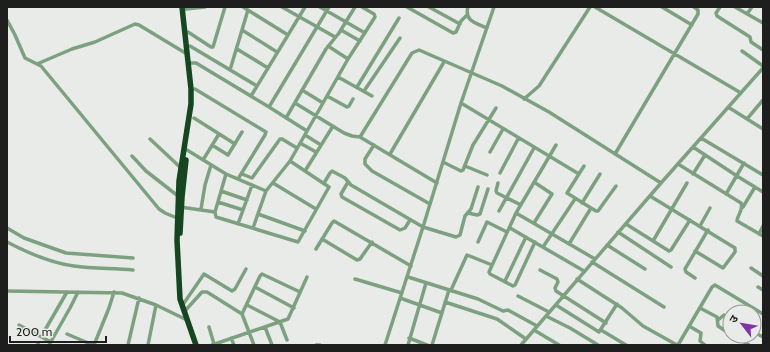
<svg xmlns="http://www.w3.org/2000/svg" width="770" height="352" font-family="Cabin,'Noto Sans Devanagari',sans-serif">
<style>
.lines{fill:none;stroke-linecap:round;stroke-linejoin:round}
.minor{stroke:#7da180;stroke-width:3.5}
.highway{stroke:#15461f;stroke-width:5.5}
</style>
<rect width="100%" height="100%" fill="#e8ebe8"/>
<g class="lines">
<path class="minor" d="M243 7 288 35
M282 7 335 37
M320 7 365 33
M407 7 453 33 456 32 461 21 467 15
M429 7 460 24
M468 7C464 21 476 23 487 28
M595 7 741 93
M662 7 692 25
M720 7 716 13 717 16 750 37 751 42 763 50
M735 7 763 23
M186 9 205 7
M747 14 752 7
M7 20 15 35 25 58 41 66 159 209 165 213 177 218
M242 30 277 52
M341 30 360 41
M188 32 211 47H213L225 7
M190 46 257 86
M328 46 348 59
M237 49 268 68
M742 51 763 66
M188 63H196L269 107 307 131
M37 64 72 49 95 42 135 24 139 25 187 54
M230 70 248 10
M338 77 372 96
M357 87 399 18
M195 89 266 132 265 135 238 179
M302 90 323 103
M364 91 400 38
M251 96 305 7
M327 96 347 107 349 106 353 99
M524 99 539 86 590 7
M295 103 344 133 352 136 360 137 437 183
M461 103 579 174
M269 107 329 7
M728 107 763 129
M194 118 235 144
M286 118 326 49 339 33 355 7
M747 119 763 100
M305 135 321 145
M360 137 412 53 419 50 502 86 549 112 661 183
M701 138 763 175
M150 139 181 168
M300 143 316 152
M212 145 228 155 242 132
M374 145 365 159V164L372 171 430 204
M693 147 737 176 763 192
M187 150 226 174 266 191
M490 152 503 129
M390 154 444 62
M615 154 698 14V10L694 7
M132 156 146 171 178 196
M203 160 219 134
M443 162 461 171 463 170 473 145 496 108
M678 164 741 203C744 210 737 215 737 221L763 236
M465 166 487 175
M584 166 567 193 591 208
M305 171 333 126
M500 173 518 139
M226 174 215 212 216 217 298 242 329 187 290 161
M242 174 252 178 280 139H282L297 148
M693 174 705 155
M348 182 341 194 342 197 400 230 405 228 410 220
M534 182 552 194 534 223
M273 183 316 209
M324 183 330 173 332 171 345 178 351 185 423 227 456 237 460 235 465 216 471 209 478 187
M498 183 496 191 497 193 521 205
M221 191 247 200
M726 194 744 163
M650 196 735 248V252L723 268 695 251
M218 202 243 210
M582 203 600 174
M180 207 215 212
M743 207 755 187
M201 209 205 185 211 165
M499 211 534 148
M468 213 477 215 480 214 488 189
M516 213 595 259
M258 214 305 231
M238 224 252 185
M626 224 669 251 671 250 690 220
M700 226 710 208
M7 228 24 238 66 253 133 258
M253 228 266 191 290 161 348 59 375 17 374 14 362 7
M510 228 584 271
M618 232 671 267
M759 234 763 226
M322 239 357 260 360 259 372 242
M653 241 687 183
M7 242C28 253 51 263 74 266 93 269 113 268 133 270
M478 242 487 222 507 232
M535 242 515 285 513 286 490 274 489 272 516 213 556 145
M569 244 591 208 596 211H598L616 186
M607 245 645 269
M543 247 575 199
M316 249 332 223 334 221 411 266
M592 262 664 307
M751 268 763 276
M540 270 557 279 558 282 555 288 556 291 606 323
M408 277 478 299 503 311 508 310 537 326
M695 278 686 272 685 269 708 230
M355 279 402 293
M577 279 622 308 643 326 677 345
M505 281 526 237
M255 287 294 308
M758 287 763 290
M451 290 467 255 492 265
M7 291 122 293 156 305 187 320
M518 296 549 312
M400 298 442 313
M445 302 497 319 526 339
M184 303 204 274 232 291 235 289 246 269
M247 305 280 322 287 340
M556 305 599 332 617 304
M700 308 717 317 718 326 730 334
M184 312 202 292H207L242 314 254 345
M242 314 260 276 262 274 300 292
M546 316 570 328 598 345
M718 320 724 315 730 318
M19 325 51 342
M689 326 701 333 700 341 705 345
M209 327 214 344
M265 327 272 345
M45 330 67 292
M534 330 559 345
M601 330 626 345
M754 332 763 337
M67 334 93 345
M734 336 749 345
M231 338 234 345
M409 338 427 345
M38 344 39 345
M49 345 70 308 78 292
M94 345 109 308 114 292
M128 345 139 298
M148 345 156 305
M212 345 288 319 307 277
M316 345H320
M385 345 423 227 461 103 494 7
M408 345 426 283
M432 345 449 290
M521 345 661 183 763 68
M678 345 712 287 715 285 763 314"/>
<path class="highway" d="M182 7 191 89V104L179 181 177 240 180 299 196 345
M180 233 182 197 186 160"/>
</g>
<rect width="770" height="352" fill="none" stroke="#1d1e1d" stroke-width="16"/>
<g transform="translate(742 324) rotate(301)"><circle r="19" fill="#e8ebe8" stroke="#979997"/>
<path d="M0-3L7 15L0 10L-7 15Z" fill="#8034a5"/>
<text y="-6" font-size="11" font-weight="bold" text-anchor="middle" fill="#1d1e1d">उ</text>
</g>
<path d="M10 336v6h96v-6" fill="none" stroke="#1d1e1d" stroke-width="2"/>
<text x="16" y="336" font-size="12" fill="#1d1e1d" stroke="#e8ebe8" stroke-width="3" paint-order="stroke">200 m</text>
</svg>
